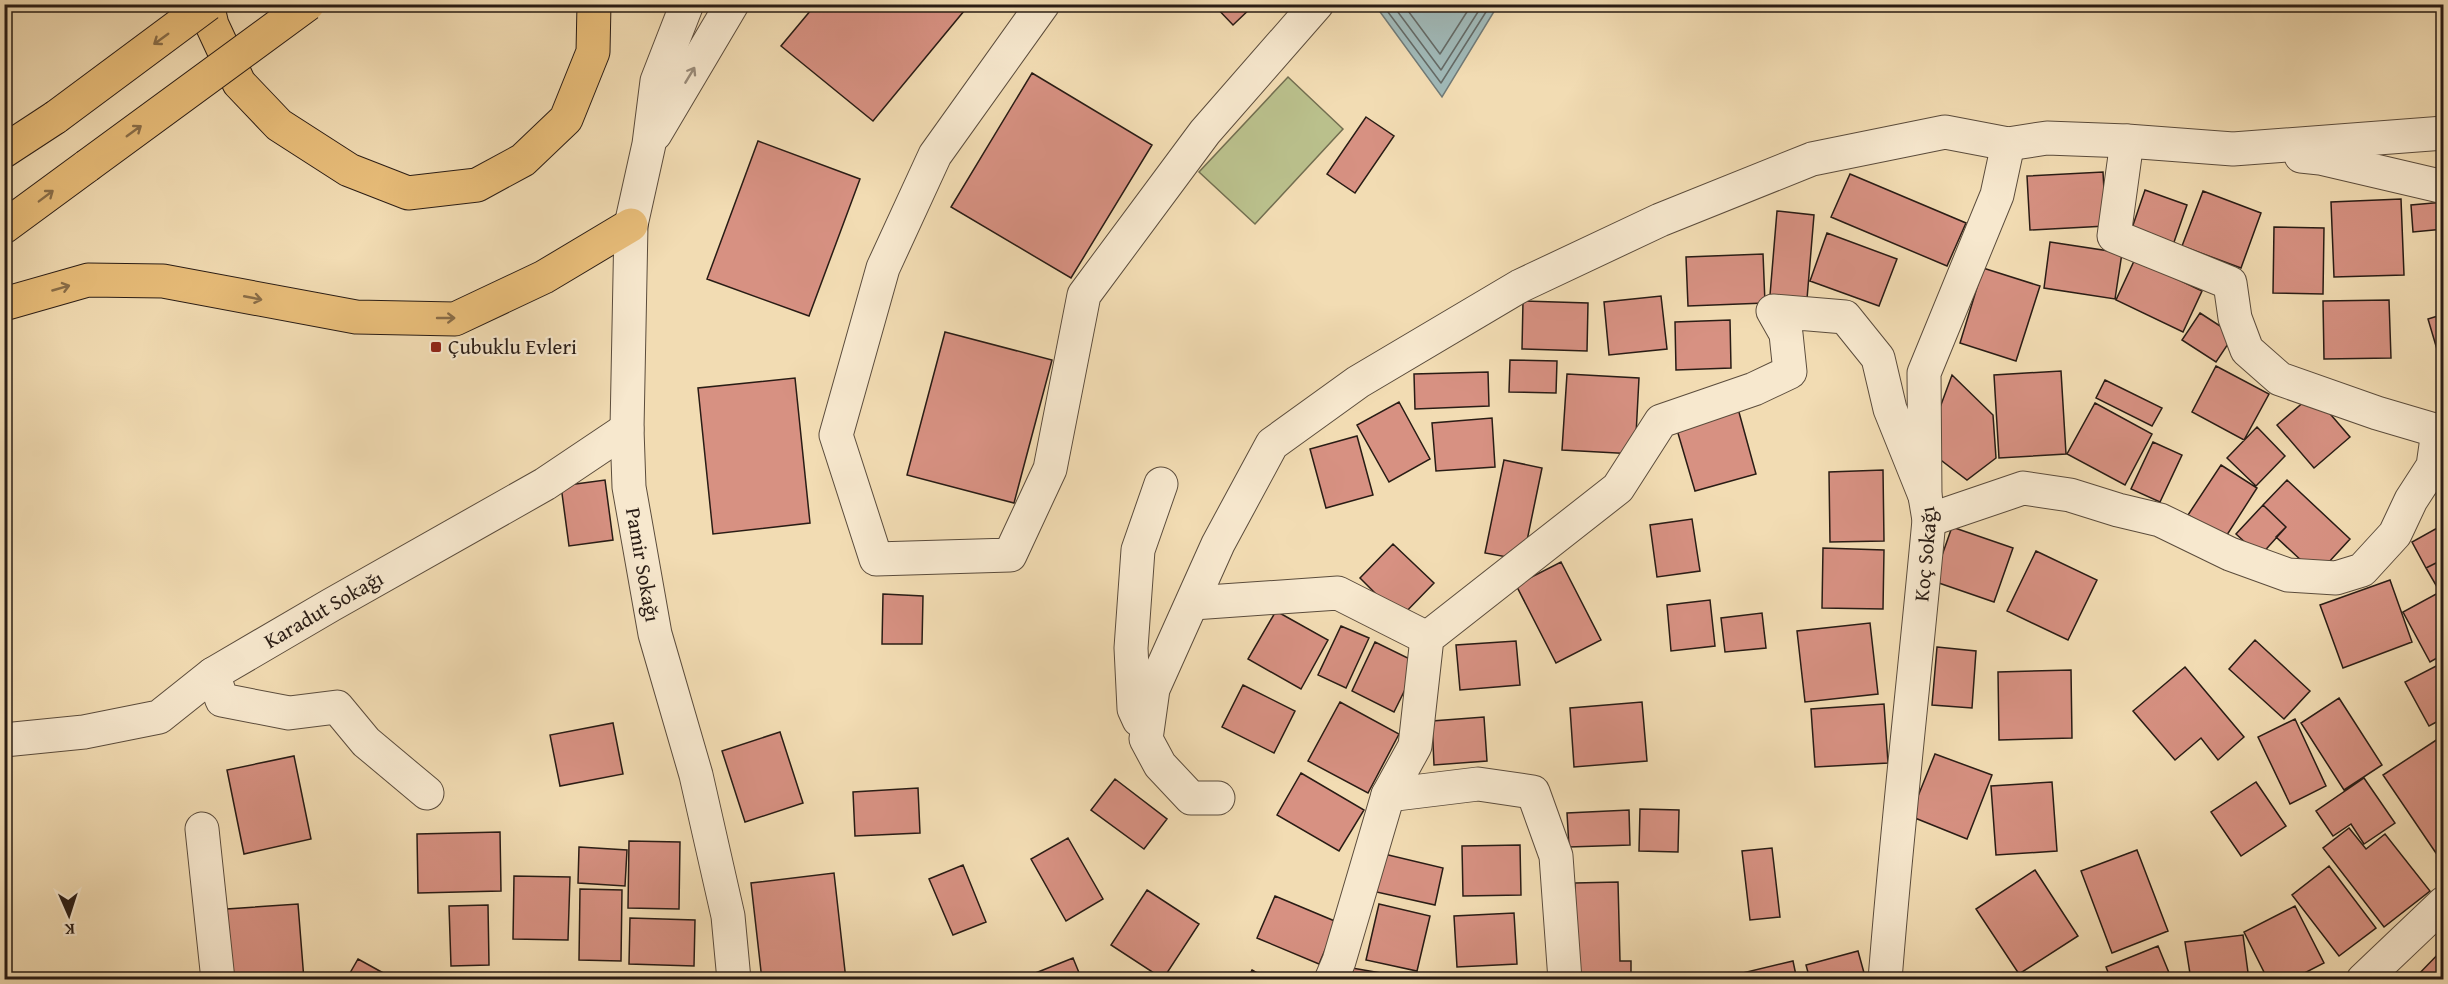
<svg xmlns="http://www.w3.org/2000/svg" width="2448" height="984" font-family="'Gentium Book Plus',serif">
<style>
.green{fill:#bac08c;stroke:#726e50;stroke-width:1.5}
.water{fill:#a0b9b8;stroke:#707a77;stroke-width:1.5}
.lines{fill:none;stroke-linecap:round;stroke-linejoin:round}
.shore{stroke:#646a66;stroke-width:1.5}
.building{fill:#d79182;stroke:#291c15;stroke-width:1.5}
.minor-casing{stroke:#5b4c3c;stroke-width:35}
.highway-casing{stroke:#291c15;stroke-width:35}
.minor{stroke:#f7e8ce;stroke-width:33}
.highway{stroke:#e9be7a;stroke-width:33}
.highway-bridge-casing{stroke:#291c15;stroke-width:35;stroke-linecap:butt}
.highway-bridge{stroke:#e9be7a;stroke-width:33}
.oneway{stroke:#896d48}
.oneway2{stroke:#9a8c7b}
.poi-dot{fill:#8f2418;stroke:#f7e8ce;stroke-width:2}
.labels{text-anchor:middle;stroke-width:4.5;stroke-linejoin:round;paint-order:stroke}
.poi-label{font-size:21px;fill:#291c15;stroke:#f7e8ce;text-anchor:start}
.street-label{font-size:21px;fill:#291c15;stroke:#f7e8ce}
</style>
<rect width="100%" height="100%" fill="#f2dcb3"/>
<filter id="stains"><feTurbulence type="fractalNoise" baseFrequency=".00333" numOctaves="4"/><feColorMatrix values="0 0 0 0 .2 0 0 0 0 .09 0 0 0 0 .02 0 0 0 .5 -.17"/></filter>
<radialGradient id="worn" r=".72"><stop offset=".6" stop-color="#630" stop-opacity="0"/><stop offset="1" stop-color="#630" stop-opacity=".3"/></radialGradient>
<path class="green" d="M1288 77 1343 129 1255 224 1199 172Z"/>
<path class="water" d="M1375 5H1498L1442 97Z"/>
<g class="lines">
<path class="shore" d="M1382 4 1441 83 1491 4
M1392 4 1441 70 1483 4
M1403 4 1440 54 1472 4"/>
</g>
<path class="building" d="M816 4H956L964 11 873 121 781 46Z
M1213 4H1255L1233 25Z
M1032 73 1152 145 1071 278 951 207Z
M1366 117 1394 136 1355 193 1327 174Z
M758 141 860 179 809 316 707 279Z
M2103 172 2106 226 2030 230 2027 176Z
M1850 174 1966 223 1947 266 1831 217Z
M2145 190 2187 205 2173 245 2131 231Z
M2203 191 2261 213 2241 268 2182 246Z
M2401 199 2404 275 2334 277 2331 202Z
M2444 202V229L2413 232 2411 205Z
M1777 211 1814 215 1807 299 1770 295Z
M2274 227 2324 228 2323 294 2273 293Z
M1827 233 1897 259 1879 306 1810 281Z
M2050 242 2122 253 2115 299 2044 288Z
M1763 254 1765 303 1688 306 1686 257Z
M2135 259 2202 291 2183 332 2116 300Z
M1983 268 2040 286 2016 361 1960 343Z
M1661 296 1667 349 1609 355 1604 302Z
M2389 300 2391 358 2324 359 2323 301Z
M1523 301 1588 303 1587 351 1522 349Z
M2200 313 2234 335 2216 362 2182 340Z
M2444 314V373L2428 319Z
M1730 320 1731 368 1676 370 1675 322Z
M945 332 1052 360 1014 503 907 475Z
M1510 360 1557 361 1556 393 1509 392Z
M2216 366 2269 394 2244 440 2192 412Z
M2061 371 2066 454 1999 458 1994 375Z
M1488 372 1489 406 1415 409 1414 374Z
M1567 374 1639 378 1635 454 1562 450Z
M1952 375 1993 415 1996 458 1967 480 1925 448Z
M795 378 810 523 713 534 698 388Z
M2105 380 2162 408 2152 426 2096 398Z
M2313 394 2350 437 2314 468 2277 425Z
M1399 402 1430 459 1389 482 1357 425Z
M2095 403 2152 434 2125 485 2067 454Z
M1737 405 1756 474 1695 491 1675 423Z
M1492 418 1495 467 1436 471 1432 423Z
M2257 427 2285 456 2256 486 2227 458Z
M1357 436 1373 495 1326 508 1310 449Z
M2153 442 2182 455 2160 502 2131 489Z
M1504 460 1542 468 1523 560 1485 553Z
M2221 465 2257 488 2225 538 2188 515Z
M1883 470 1884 541 1830 542 1829 472Z
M605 480 613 540 569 546 561 486Z
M2287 480 2350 539 2317 575 2276 537 2286 527 2263 505Z
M2263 505 2286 527 2260 556 2236 534Z
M1692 519 1700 571 1657 577 1650 525Z
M1952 527 2013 548 1994 602 1933 581Z
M2439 527 2444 535V559L2426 568 2412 542Z
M1393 544 1434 583 1400 618 1360 578Z
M1823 548 1884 550 1883 609 1822 608Z
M2036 551 2097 580 2068 640 2007 611Z
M2444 559V654L2430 662 2403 612 2440 592 2426 568Z
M1561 562 1601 640 1556 663 1516 585Z
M2390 580 2412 642 2343 668 2320 605Z
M883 594 923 596 922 644H882Z
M1710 600 1715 646 1671 651 1667 605Z
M1276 611 1328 640 1301 689 1248 659Z
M1762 613 1766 648 1725 652 1721 618Z
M1870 623 1878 694 1805 702 1797 631Z
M1341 626 1369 638 1346 688 1318 675Z
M2255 640 2310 691 2284 719 2229 669Z
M1516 641 1520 685 1460 690 1456 645Z
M1375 642 1418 663 1394 712 1352 691Z
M1937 647 1976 651 1972 708 1932 705Z
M2444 662V718L2429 726 2405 682Z
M2185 667 2244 737 2218 760 2201 738 2175 760 2133 711Z
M2071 670 2072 738 1999 740 1998 672Z
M1243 685 1295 711 1274 753 1222 727Z
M2339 698 2382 765 2344 790 2301 723Z
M1340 702 1399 734 1368 793 1308 761Z
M1642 702 1647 761 1574 767 1570 708Z
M1884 704 1888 763 1815 767 1811 709Z
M1484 717 1487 761 1434 765 1432 721Z
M2295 719 2326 786 2290 804 2258 737Z
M613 723 623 774 560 786 550 735Z
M780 732 803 803 745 822 722 751Z
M2444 735V857L2440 859 2383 775Z
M1935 754 1992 775 1967 839 1910 816Z
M294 756 311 839 244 854 227 770Z
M1301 773 1364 810 1339 851 1277 815Z
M2364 778 2395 823 2364 844 2351 824 2333 836 2316 811Z
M1115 779 1167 819 1144 849 1091 810Z
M2052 782 2057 851 1996 855 1991 786Z
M2256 782 2286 826 2241 856 2211 812Z
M918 788 920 833 855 836 853 792Z
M1640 809 1679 810 1678 852 1639 851Z
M1629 810 1630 845 1569 847 1567 813Z
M2349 828 2366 849 2385 834 2430 891 2384 927 2323 848Z
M500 832 501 891 418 893 417 834Z
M1068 838 1103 899 1066 921 1031 859Z
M629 841 680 842 679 909 628 908Z
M1520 845 1521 895 1463 896 1462 846Z
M579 847 627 850 625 886 578 883Z
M1772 848 1780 917 1750 920 1742 851Z
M2137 850 2168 931 2112 953 2081 871Z
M1380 853 1443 868 1435 905 1372 891Z
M963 865 986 922 953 935 929 879Z
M2329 866 2376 928 2339 956 2292 895Z
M2035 870 2078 936 2019 974 1976 909Z
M834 873 846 980H762L751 883Z
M514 876 570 877 568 940 513 939Z
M1618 882 1620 961H1631V980H1577L1575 883Z
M580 889 622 890 621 961 579 960Z
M1147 890 1199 924 1163 979 1111 945Z
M1275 896 1337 922 1319 964 1257 938Z
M298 904 304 980H232L227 909Z
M1379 904 1430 916 1417 971 1366 960Z
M488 905 489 965 451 966 449 906Z
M2295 906 2324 963 2291 980H2268L2244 932Z
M1514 913 1517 964 1457 967 1454 916Z
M630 918 695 920 694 966 629 964Z
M2243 935 2249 980H2191L2185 942Z
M2158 946 2172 980H2111L2106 967Z
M2444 948V980H2413Z
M1858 951 1866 980H1810L1806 965Z
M1073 958 1082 980H1024L1023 978Z
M358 959 396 980H346Z
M1793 961 1797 980H1731L1730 976Z
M1352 968 1416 979 1350 980Z
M1252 970 1269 980H1247Z"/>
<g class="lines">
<g class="minor-casing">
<g id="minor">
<path id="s1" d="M687 4 657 81 649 144 631 225 627 429 629 487 655 634 696 775 728 916 734 980"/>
<path d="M1043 4 935 155 883 268 836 435 876 559 1010 555 1050 469 1084 295 1205 132 1317 4"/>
<path d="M655 134 732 4"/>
<path d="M2127 141 2114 236 2230 283 2235 318 2247 350 2280 379 2377 413 2438 431"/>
<path d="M2301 156 2320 158 2444 187"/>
<path d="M1929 520 2023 488 2070 495 2118 510 2160 520 2230 554 2288 575 2336 578 2362 570 2395 534 2411 500 2433 466 2438 431 2444 429"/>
<path d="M1193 603 1338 593 1427 638"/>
<path d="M213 674 222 700 289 713 337 707 366 742 427 793"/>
<path d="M1139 720 1134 709 1131 648 1138 550 1161 484"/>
<path id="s2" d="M4 740 84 732 159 717 213 674 331 605 545 484 627 429"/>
<path d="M1388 795 1478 784 1533 792 1556 856 1565 980"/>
<path d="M1218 798H1191L1160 765 1146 739 1153 689 1218 544 1272 444 1358 382 1520 286 1660 220 1812 159 1945 132 2008 144 2047 138 2127 141 2233 149 2444 133"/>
<path d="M202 829 218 980"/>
<path d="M1331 980 1339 961 1388 795 1415 746 1427 638 1618 488 1661 421 1754 389 1790 372 1786 334 1773 311 1845 317 1878 358 1890 409 1925 496"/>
<path id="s3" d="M1885 980C1897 826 1915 673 1929 520L1925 496 1924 373 1997 195 2008 144"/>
<path d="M2363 980 2444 903"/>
</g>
</g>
<g class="highway-casing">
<path id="highway" d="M207 4 212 25 239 83 279 125 349 170 408 193 477 185 523 160 566 119 593 52 594 4
M4 151 56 117
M4 227 87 166
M4 304 88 280 163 281 356 317 455 319 544 277 631 225"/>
</g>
<use href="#minor" class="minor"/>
<use href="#highway" class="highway"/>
<g class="highway-bridge-casing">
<path id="highway-bridge" d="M56 117 208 4
M87 166 308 4"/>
</g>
<use href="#highway-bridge" class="highway-bridge"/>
</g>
<defs><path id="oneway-shaft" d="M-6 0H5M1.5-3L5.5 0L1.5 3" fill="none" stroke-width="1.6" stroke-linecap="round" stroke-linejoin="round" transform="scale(1.5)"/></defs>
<g class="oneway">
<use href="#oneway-shaft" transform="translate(161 39) rotate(144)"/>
<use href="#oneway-shaft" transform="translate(134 131) rotate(-36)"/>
<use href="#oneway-shaft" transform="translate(46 196) rotate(-37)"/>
<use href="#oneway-shaft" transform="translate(61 288) rotate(-16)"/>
<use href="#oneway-shaft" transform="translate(253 298) rotate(11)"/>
<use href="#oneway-shaft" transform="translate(446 318)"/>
</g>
<use class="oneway2" href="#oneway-shaft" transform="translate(690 75) rotate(-59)"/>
<rect class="poi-dot" x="430" y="341" width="12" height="12" rx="3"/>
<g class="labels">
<g class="poi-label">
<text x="448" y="354">Çubuklu Evleri</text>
</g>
<g class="street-label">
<text dy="7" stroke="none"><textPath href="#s3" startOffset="428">Koç Sokağı</textPath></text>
<text dy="7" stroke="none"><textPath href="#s1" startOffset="570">Pamir Sokağı</textPath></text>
<text dy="7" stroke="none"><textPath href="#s2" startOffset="354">Karadut Sokağı</textPath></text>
</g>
</g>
<rect width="2448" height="984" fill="none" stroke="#f2dcb3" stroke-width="24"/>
<rect x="6" y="6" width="2436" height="972" fill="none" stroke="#291c15" stroke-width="3"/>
<rect x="12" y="12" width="2424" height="960" fill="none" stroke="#291c15" stroke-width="1.5"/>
<g transform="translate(69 915) rotate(177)" stroke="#f7e8ce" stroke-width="4.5" paint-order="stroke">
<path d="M0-4.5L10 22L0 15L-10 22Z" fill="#291c15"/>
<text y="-9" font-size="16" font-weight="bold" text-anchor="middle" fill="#291c15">K</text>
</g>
<rect width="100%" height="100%" filter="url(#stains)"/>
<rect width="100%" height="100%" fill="url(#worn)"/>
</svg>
